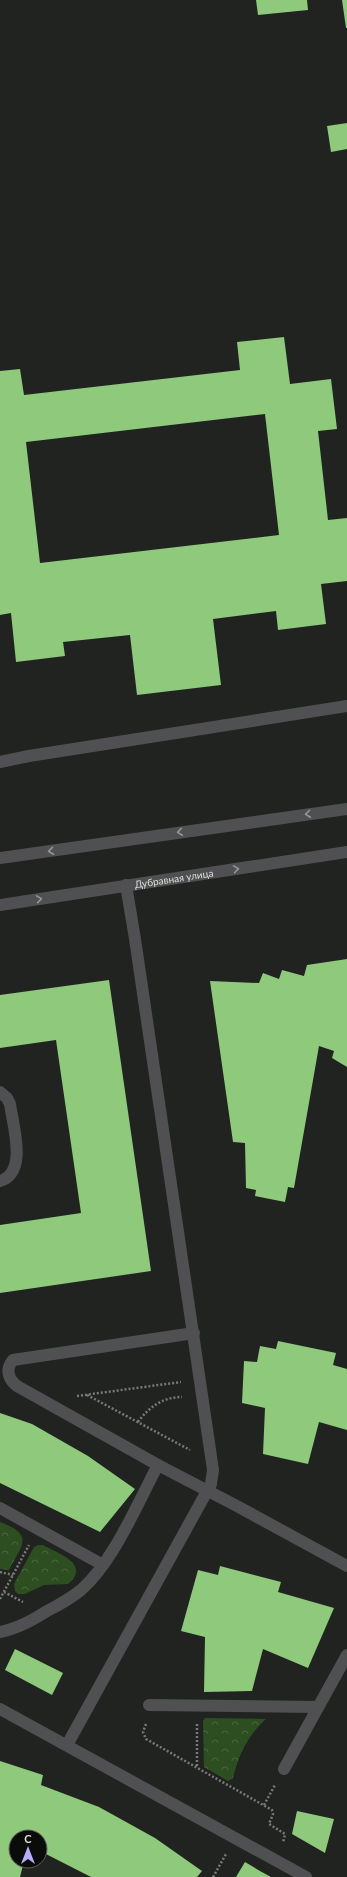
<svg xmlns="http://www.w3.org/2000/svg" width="347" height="1877" font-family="Lato,sans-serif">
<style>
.park{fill:url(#park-crowns)}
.building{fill:#8ec97c;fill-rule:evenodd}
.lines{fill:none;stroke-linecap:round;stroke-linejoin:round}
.path{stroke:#777a76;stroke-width:2.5;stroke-dasharray:2 2;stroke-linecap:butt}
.minor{stroke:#505052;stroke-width:12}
.oneway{stroke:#969696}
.labels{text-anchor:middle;stroke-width:4;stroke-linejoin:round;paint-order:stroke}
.street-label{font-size:10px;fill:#dbddda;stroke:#0a0c0a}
</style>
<defs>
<pattern id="park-crowns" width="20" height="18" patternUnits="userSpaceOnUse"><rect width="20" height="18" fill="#2c4e20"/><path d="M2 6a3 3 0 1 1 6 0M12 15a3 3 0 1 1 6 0" fill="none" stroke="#4a6740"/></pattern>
</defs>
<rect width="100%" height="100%" fill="#20231f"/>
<path class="park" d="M0 1522C35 1535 22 1545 9 1570L0 1569Z
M38 1545H43C57 1553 92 1564 68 1584L44 1585 25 1594H18L15 1591 14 1584 34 1547Z
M205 1718 266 1719C248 1735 238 1756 233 1778L228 1781 204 1767 203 1721Z"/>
<path class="building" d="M256 0H307L308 10 258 15Z
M342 0H347V28H346Z
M347 123V149L331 152 327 126Z
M284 337 290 384 331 379 337 429 318 431 328 520 347 518V581L321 584 326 624 278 630 276 611 213 619 221 685 137 695 130 635 63 642 65 656 16 662 11 613 0 615V371L20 369 24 395 240 370 237 342ZM265 414 279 535 40 563 26 442Z
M347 959V1067L332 1058 334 1051 319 1046 294 1188 288 1187 285 1202 255 1196 256 1190 246 1188 245 1143 233 1142 210 981 259 983 263 973 279 979 282 970 304 976 307 965Z
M109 980 151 1271 0 1293V1225L81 1213 56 1040 0 1048V995Z
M278 1341 336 1353 333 1365 347 1369V1430L319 1422 308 1464 263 1454 265 1408 242 1403 244 1361 257 1362 260 1346 276 1349Z
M0 1413 32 1424 88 1456 135 1489 100 1532 0 1483Z
M220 1566 281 1582 278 1592 334 1608 308 1668 263 1649 252 1691 204 1692 205 1637 181 1631 198 1570 218 1575Z
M15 1649 63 1673 52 1695 5 1670Z
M0 1761 43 1775 41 1785 99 1807 155 1838 202 1871 197 1877H91L40 1851V1837H16V1861H24L20 1877H0Z
M297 1811 334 1819 325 1853 292 1834Z
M245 1862 260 1871 271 1877H236Z"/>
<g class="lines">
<path class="path" d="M87 1395 190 1450
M77 1396 181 1382
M138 1422C149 1407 163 1397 182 1397
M0 1572 13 1575
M4 1592 23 1602
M0 1599 29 1545
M146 1724 143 1732 146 1739 272 1810 273 1814 269 1824 285 1834 283 1843
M197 1724V1768
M264 1805 275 1785
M213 1877 226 1854"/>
<g class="minor">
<path d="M0 762 29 756 347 706"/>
<path d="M0 858 347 809"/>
<path id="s1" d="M0 905 347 852"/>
<path d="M0 1092 7 1098 10 1104C13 1126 28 1173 0 1181"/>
<path d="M158 1465 17 1386C8 1379 5 1369 13 1360L194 1333"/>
<path d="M0 1508 103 1565"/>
<path d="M0 1632C17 1629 33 1620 47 1611 59 1605 71 1598 81 1590 114 1561 137 1504 158 1465L235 1505 347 1566"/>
<path d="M149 1705 318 1707"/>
<path d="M0 1709 306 1877"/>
<path d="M67 1745 211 1484 213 1470 135 939 126 885"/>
<path d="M284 1769 347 1655"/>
</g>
</g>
<defs><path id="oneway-chevron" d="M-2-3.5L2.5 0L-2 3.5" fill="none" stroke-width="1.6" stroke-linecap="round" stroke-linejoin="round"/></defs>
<g class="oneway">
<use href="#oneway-chevron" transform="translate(308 814) rotate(172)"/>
<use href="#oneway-chevron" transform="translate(180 832) rotate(172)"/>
<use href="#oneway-chevron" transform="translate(51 851) rotate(172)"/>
<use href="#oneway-chevron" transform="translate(236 869) rotate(-9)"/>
<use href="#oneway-chevron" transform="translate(39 899) rotate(-9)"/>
</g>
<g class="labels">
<g class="street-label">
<text dy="4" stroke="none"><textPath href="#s1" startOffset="176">Дубравная улица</textPath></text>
</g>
</g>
<g transform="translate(28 1849)"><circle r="19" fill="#0a0c0a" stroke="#5e605d"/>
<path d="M0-3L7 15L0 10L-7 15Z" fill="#b8abf7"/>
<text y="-6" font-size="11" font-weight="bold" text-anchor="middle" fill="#dbddda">С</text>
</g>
</svg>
